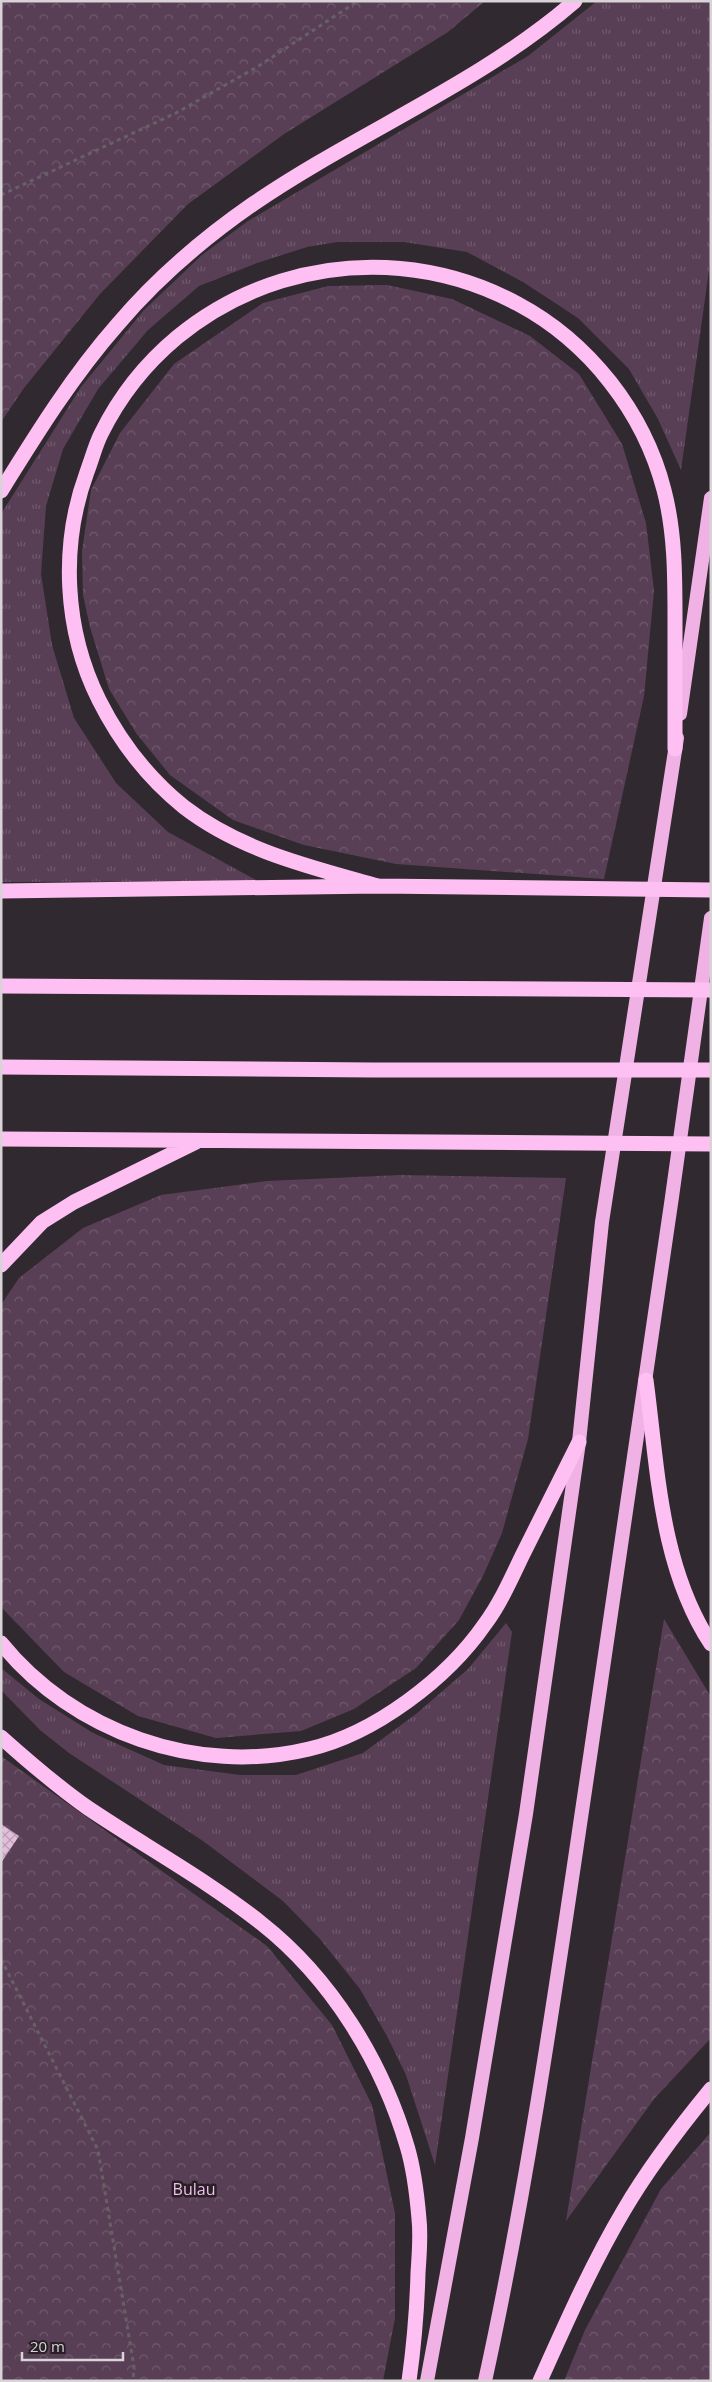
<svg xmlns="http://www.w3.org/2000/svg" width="712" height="2382" font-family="'Open Sans',sans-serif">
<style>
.grass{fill:url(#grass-tufts)}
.forest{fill:url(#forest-crowns)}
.building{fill:url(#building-cross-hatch)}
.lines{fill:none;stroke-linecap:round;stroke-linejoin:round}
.path{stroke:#676066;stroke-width:3;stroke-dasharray:4 4;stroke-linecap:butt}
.trunk{stroke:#f0b2e4;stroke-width:14}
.motorway{stroke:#fec0f2;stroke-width:15}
.labels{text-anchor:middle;stroke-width:5;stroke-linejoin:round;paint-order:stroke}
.park-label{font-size:16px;fill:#f6bceb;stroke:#272026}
</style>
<defs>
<pattern id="grass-tufts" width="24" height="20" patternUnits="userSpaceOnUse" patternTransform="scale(1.25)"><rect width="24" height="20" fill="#593f55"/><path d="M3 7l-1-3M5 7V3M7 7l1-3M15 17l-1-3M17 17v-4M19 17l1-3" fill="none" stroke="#705a6d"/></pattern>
<pattern id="forest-crowns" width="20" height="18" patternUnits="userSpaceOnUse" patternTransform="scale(1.25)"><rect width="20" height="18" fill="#593f55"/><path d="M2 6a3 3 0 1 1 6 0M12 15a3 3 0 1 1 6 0" fill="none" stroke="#705a6d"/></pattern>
<pattern id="building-cross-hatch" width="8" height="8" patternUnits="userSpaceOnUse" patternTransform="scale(1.25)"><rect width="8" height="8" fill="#e3bddc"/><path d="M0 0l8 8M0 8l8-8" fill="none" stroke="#ba9eb5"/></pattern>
</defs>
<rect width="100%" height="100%" fill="#312930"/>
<path class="grass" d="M597 1H711V256L681 470 658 419 629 369 578 318 523 282 467 252 404 242H337L307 247 257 263 199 286 148 330 98 389 63 449 46 506 41 574 52 645 74 718 116 783 168 832 258 881 1 882V514L81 387 144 310 202 255 248 221 528 56Z
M506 1623 512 1632 435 2165 406 2075 387 2036 360 1989 320 1939 283 1901 203 1841 69 1753 40 1730 1 1690V1668L39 1699 93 1733 164 1765 240 1775H296L363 1753 416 1714 468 1669Z"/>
<path class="forest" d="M1 1H485L448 32 284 134 188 204 100 294 24 388 1 422Z
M387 285 452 299 530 336 579 374 622 444 646 523 654 591 644 696 604 879 396 864 304 845 233 820 170 775 136 733 109 689 90 627 83 595 82 551 91 490 120 433 174 364 263 303 328 286Z
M400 1175 566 1178 528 1439 502 1533 483 1576 459 1620 416 1668 354 1709 301 1731 216 1738 138 1716 64 1672 1 1607V1305L19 1278 83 1228 161 1195 267 1181Z
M711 1360V1501L710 1498Z
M664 1619 711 1697V2038L654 2099 566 2221Z
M1 1756 267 1946 332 2025 372 2105 395 2213V2318L383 2381H1Z
M711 2132V2381H564L585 2330 661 2189Z"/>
<path class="building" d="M1 1824 19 1836 1 1863Z"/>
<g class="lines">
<path class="path" d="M1 195 176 113 257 67 358 1
M1 1959 98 2150 134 2367 133 2381"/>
<path class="trunk" d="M680 714 711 498
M427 2381 472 2138 526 1814 579 1442 602 1222 677 738
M485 2381C530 2175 559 1965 590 1757 631 1478 673 1198 711 918"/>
<path class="motorway" d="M1 491C37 433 73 375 118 324 157 278 204 238 253 204 358 132 478 85 575 1
M378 886C311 867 241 851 184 807 148 778 120 742 99 700 64 630 60 545 87 472 92 459 95 446 101 434 177 280 368 223 518 304 589 342 644 412 664 490 675 532 675 576 675 619 675 662 675 706 675 749
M1 891 378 886 711 890
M1 986 711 990
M1 1067 373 1070H711
M1 1139 711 1144
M1 1265 42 1222 74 1202 196 1142
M646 1380C658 1470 660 1566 711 1644
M1 1643C73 1732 197 1776 309 1749 374 1734 447 1679 485 1624 500 1604 511 1579 522 1556 541 1518 560 1480 579 1442
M1 1737C29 1762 58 1787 88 1808 146 1847 207 1880 261 1923 331 1978 382 2061 407 2146 414 2169 417 2195 419 2219 421 2237 419 2256 418 2273 417 2310 414 2345 409 2381
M540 2381C566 2323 592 2264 624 2210 649 2167 679 2128 711 2089"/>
</g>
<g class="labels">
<g class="park-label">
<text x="194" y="2195">Bulau</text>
</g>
</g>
<rect width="712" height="2382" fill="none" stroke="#d8d3d7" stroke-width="5"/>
<path d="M22 2352v8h101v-8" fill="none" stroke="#d8d3d7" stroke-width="2.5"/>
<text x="30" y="2352" font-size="15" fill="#d8d3d7" stroke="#272026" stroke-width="4" paint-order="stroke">20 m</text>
</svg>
